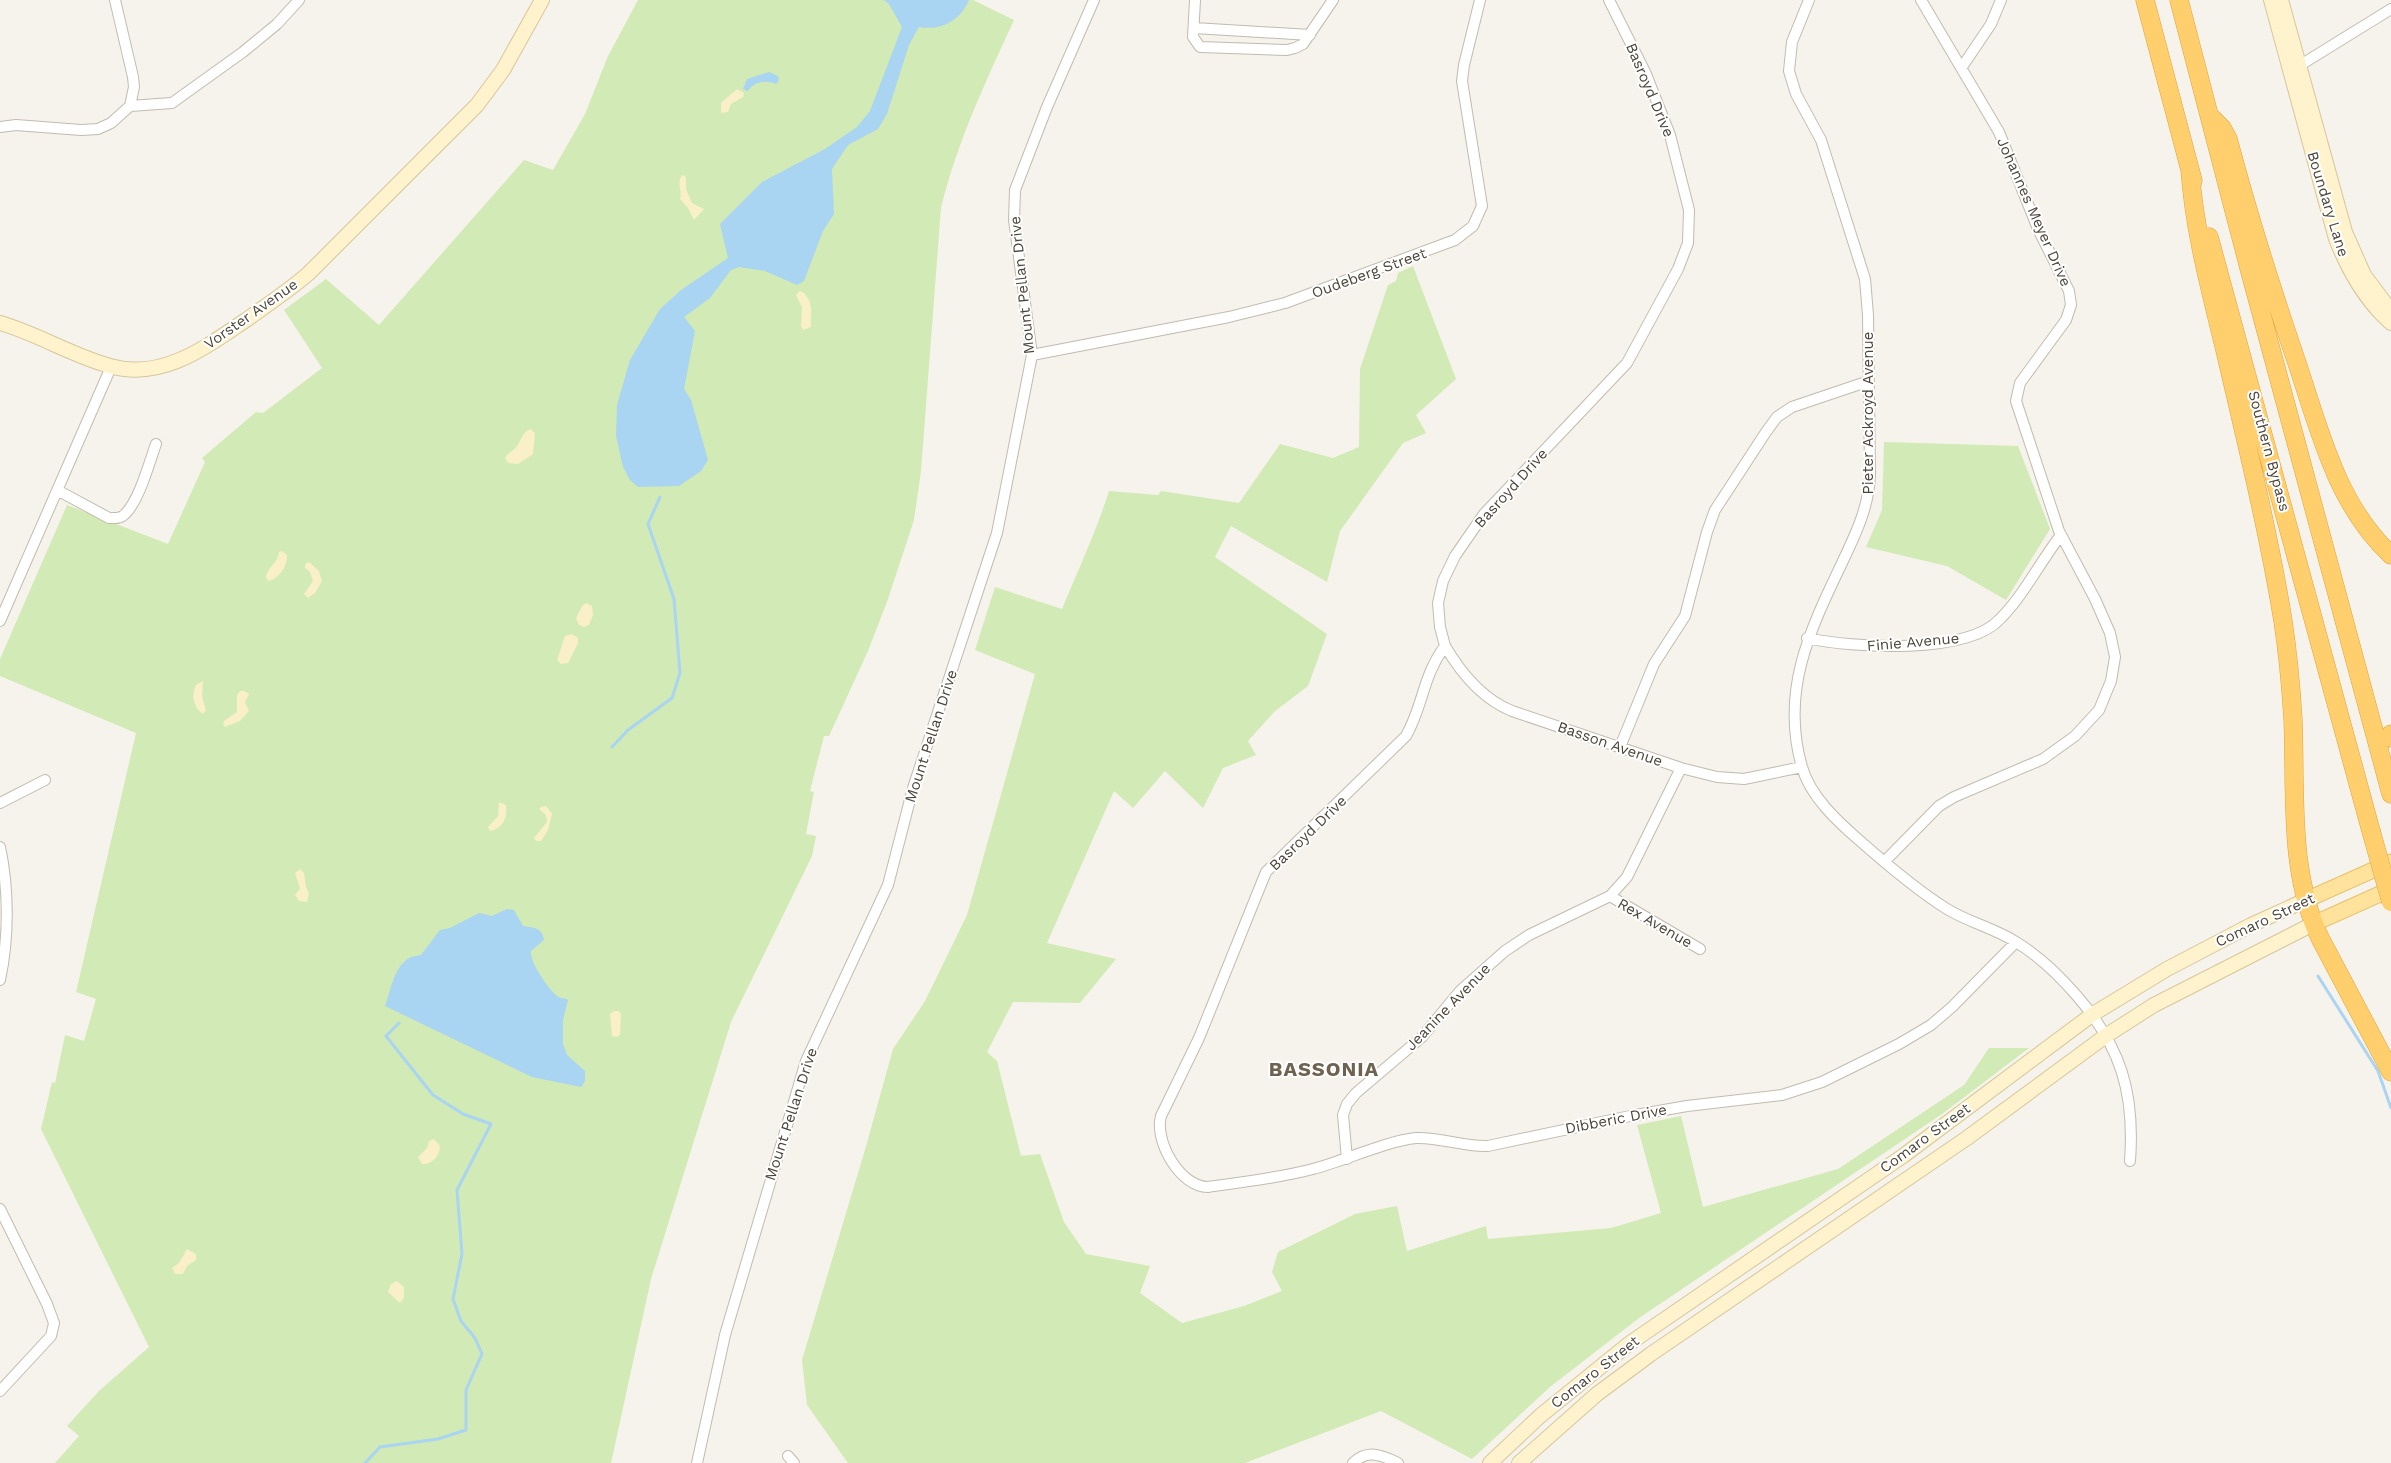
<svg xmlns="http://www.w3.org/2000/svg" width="2391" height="1463" font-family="'Work Sans',sans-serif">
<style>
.green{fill:#d2eab5}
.sand{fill:#f9efc9}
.water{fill:#a9d4f2}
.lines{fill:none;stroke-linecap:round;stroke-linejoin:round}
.stream{stroke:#a9d4f2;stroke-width:3}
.street-casing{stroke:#c2bbae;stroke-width:12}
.secondary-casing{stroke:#d6c79b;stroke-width:16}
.primary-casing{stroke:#e6c16a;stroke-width:17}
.highway-casing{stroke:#e0a43c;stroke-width:19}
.street{stroke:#fff;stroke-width:10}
.secondary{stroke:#fff3cd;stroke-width:14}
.primary{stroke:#ffe39c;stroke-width:15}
.highway{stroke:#ffcf6e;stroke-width:18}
.highway-bridge-casing{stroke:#e0a43c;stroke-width:19;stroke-linecap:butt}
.highway-bridge{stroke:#ffcf6e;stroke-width:18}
.labels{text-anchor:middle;stroke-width:4;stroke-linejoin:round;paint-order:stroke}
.street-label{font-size:15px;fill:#4b4439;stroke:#fff}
.district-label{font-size:20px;font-weight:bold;letter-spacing:1px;fill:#6e6250;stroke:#fff}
</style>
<rect width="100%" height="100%" fill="#f6f3ec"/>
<path class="green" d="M638 0H973L1014 20C986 81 957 142 941 208L921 471 914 520 888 599 868 651 829 736H824L810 791 814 792 806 834 816 836 812 856 731 1022 651 1279 611 1463H55L79 1436 67 1426 99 1391 149 1347 41 1129 52 1082 55 1083 65 1035 84 1041 96 999 76 992 136 733 0 676V659L67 505 168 544 205 462 202 458 256 412 263 413 322 368 284 310 326 279 379 325 524 160 553 170 585 114 608 56Z
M1413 266 1456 379 1416 415 1426 433 1403 443 1340 531 1327 582 1231 526 1215 557 1327 634 1308 686 1274 712 1248 741 1256 755 1223 768 1203 808 1165 771 1133 808 1114 791 1047 943 1116 959 1080 1003 1013 1002 987 1052 997 1061 1021 1156 1040 1154 1064 1222 1086 1254 1150 1266 1140 1293 1182 1323 1244 1306 1282 1291 1272 1272 1278 1252 1355 1214 1397 1206 1407 1251 1486 1226 1488 1239 1611 1228 1661 1213 1637 1125 1681 1116 1703 1207 1838 1169 1964 1085 1989 1048H2029L1942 1114 1639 1318 1550 1387 1472 1459 1381 1411 1245 1463H848L807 1405 802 1360 867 1143 893 1049 925 1001 967 915 1035 674 975 650 995 587 1062 609C1078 570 1096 532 1109 491L1158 495 1161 491 1239 503 1280 444 1333 458 1359 447 1360 369 1388 285 1396 281 1398 273Z
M1884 442 2018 446 2050 529 2006 600 1947 566 1866 547 1882 510Z"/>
<path class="sand" d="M737 89 744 93 743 97 731 104 728 112 721 113V103Z
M682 175 686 177V189L692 203 704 209 694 220 688 208 680 199C683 191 676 184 682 175Z
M800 291 803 292C815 305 810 312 811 327L803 330 801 326 802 307 796 295Z
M530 429 535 433 533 454 518 464 508 463 505 458C508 452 514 451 517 446 522 439 522 433 530 429Z
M282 551 287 555C288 566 278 580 268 581L266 577C268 566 277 565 279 552Z
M309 562 319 571 322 581 315 593 308 598 304 594 313 581 310 572 305 568V564Z
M586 603 592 606 593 615 589 625 584 627 579 625 576 618 582 606Z
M572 634 578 638V643L568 663 561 664 557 660 565 636Z
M203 681 202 697 206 710 203 714C193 707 191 696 196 685Z
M240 691H244L249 694 245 702 249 711 240 721 225 727 223 724 224 721 237 712V695Z
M499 802 506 805C508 817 503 829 490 831L488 827 498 816Z
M546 806 552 814 548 830 541 841H536L534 838 547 822 546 815 539 809 541 807Z
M300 869 304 873 306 887 309 894 307 902 299 901 295 895 300 888 295 873Z
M614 1011H619L621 1014 620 1035 617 1037 612 1036 610 1014Z
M434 1139 440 1146C440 1156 432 1165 422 1164L418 1157 427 1148 429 1141Z
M187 1249 196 1254V1260L187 1266 183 1274H175L172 1268 179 1263Z
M397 1281 404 1287V1298L400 1303 388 1292 391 1284Z"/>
<path class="water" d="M884 0H969C960 21 941 31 919 27L909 45 887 114 878 129 848 145 832 169 834 214 823 231 804 281 797 285 765 271 739 267 731 270 710 298 684 317 695 331 684 389 691 400 708 460 701 471 679 486 638 487 630 480 623 467 616 436 617 405 630 360 660 309 681 290 728 258 720 224 762 182 825 149 857 127 870 111 902 27 889 4Z
M769 72 778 76 779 80 776 84C766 80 755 81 748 91L743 89 747 79Z
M507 909 514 910 523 926C534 928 542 927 544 940L531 951C529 961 548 989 557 996 560 999 564 997 568 1000L563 1020V1044L567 1055 585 1071V1081L581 1087 532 1077 385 1006C391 991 393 968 409 958 413 956 417 956 421 955L440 930 450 928 479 913 492 916Z"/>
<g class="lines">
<path class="stream" d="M612 747 628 730 672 698 680 673 674 599 648 524 660 497
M2318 976 2378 1071 2391 1108
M365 1463 380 1447 438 1439 466 1430V1390L482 1354 475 1338 461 1321 453 1299 462 1254 457 1190 491 1124 463 1114 433 1095 386 1036 399 1023"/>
<g class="street-casing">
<path id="street" d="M115 0 133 77 134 87 130 106
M1195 0 1193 37 1200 47 1287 50 1295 48 1303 44 1333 0
M1609 0 1646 74 1670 135 1689 210 1688 243 1678 269 1627 363 1484 514 1455 556 1443 581 1438 603 1440 627 1445 646C1422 677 1424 704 1406 736L1266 872 1199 1038 1161 1116C1154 1141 1180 1187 1208 1187 1243 1182 1279 1178 1313 1169 1344 1161 1386 1141 1416 1138 1440 1137 1463 1147 1488 1146L1630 1116 1687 1106 1782 1095 1822 1082 1899 1044 1931 1025 1952 1007 2016 942
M1809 0 1792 42 1789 71 1796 94 1821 140 1865 279 1868 315 1870 474C1869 507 1856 533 1842 563 1810 630 1780 691 1802 767 1810 796 1837 821 1859 840 1885 863 1918 891 1947 909 1968 922 1994 928 2016 942 2039 956 2059 975 2077 996 2121 1047 2135 1093 2130 1161
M1194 28 1310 35
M1962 67 1991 24 2001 0
M2294 69 2391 9
M0 127 16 125 81 130 98 129 111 123 130 106 172 103 243 52 277 24 299 0
M1032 355 1229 317 1285 303 1455 240 1473 226 1482 206 1462 81 1464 65 1480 0
M57 490 109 518C114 518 120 519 124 515 139 502 149 463 156 444
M0 621 111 367
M1807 638C1852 648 1967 655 2000 619 2024 595 2040 562 2061 535
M1445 646C1461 673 1482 699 1512 711L1681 768 1717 777 1744 779 1802 767
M1620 747 1654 664 1685 616 1707 532 1715 510 1766 432 1777 417 1792 407 1869 381
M0 803 45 780
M0 847C9 889 9 938 0 980
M1885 861 1939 806 1954 797 2043 759 2075 736 2099 710 2111 681 2115 657 2110 633 2095 599 2059 531 2016 401 2020 383 2066 320 2071 305 2069 291 2038 229 1999 132 1921 0
M1610 896 1700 949
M1347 1159 1343 1115 1347 1104 1356 1093 1422 1037 1460 991 1505 951 1529 935 1610 896 1627 877 1681 768
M0 1209 47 1304 54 1323 51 1336 0 1391
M788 1456 794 1463
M697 1463 725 1335 806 1061 888 885 913 788 997 533 1032 355 1014 220 1015 190 1047 107 1094 0
M1353 1463C1367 1449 1382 1455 1398 1463"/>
</g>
<g class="secondary-casing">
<path id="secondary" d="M2271 0 2336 239C2349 271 2365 300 2391 323
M2281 0 2345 232 2364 275 2391 311
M0 323C38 334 73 356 110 366 162 381 206 347 246 320 267 305 288 291 308 274L477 105 503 70 542 0
M1490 1463 1540 1416 1630 1343 1903 1156 2093 1014 2167 969 2251 925 2306 900
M1519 1463 1597 1394 1651 1354 1967 1138 2107 1035 2154 1005 2313 924"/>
</g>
<g class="primary-casing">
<path id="primary" d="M2306 900 2391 862
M2313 924 2391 889"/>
</g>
<g class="highway-casing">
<path id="highway" d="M2145 0 2193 181
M2179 0 2249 268 2391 794
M2212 118 2222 128 2228 139C2248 214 2271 287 2296 360 2319 428 2336 504 2391 555
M2190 170C2195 237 2213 299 2228 363 2248 449 2269 535 2283 621 2288 654 2291 687 2293 719 2296 792 2288 873 2321 940L2391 1072
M2209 237 2371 831
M2391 734V738"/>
</g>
<use href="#street" class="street"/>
<use href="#secondary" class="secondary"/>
<use href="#primary" class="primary"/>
<use href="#highway" class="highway"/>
<g class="highway-bridge-casing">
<path id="highway-bridge" d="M2371 831 2391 902"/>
</g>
<use href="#highway-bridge" class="highway-bridge"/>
</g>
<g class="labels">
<g class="street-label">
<text transform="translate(1650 90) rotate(67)" y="5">Basroyd Drive</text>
<text transform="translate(2328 204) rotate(73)" y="5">Boundary Lane</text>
<text transform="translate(2034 212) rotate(66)" y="5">Johannes Meyer Drive</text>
<text transform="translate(1369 273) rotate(-20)" y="5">Oudeberg Street</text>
<text transform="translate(1022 285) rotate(-96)" y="5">Mount Pellan Drive</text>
<text transform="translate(251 314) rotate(-35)" y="5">Vorster Avenue</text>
<text transform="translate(1868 413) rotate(-90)" y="5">Pieter Ackroyd Avenue</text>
<text transform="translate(2269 451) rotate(75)" y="5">Southern Bypass</text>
<text transform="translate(1511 488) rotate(-48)" y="5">Basroyd Drive</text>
<text transform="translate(1913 642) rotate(-5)" y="5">Finie Avenue</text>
<text transform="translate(931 736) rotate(-72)" y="5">Mount Pellan Drive</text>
<text transform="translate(1610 744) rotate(19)" y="5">Basson Avenue</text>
<text transform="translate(1308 833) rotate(-44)" y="5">Basroyd Drive</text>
<text transform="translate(2265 920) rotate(-25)" y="5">Comaro Street</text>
<text transform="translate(1655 923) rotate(30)" y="5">Rex Avenue</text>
<text transform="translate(1448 1007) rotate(-46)" y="5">Jeanine Avenue</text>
<text transform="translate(791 1114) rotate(-72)" y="5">Mount Pellan Drive</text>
<text transform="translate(1616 1119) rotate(-11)" y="5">Dibberic Drive</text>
<text transform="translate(1925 1138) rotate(-36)" y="5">Comaro Street</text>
<text transform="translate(1595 1372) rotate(-38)" y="5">Comaro Street</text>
</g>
<g class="district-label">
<text x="1324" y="1076">BASSONIA</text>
</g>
</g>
</svg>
